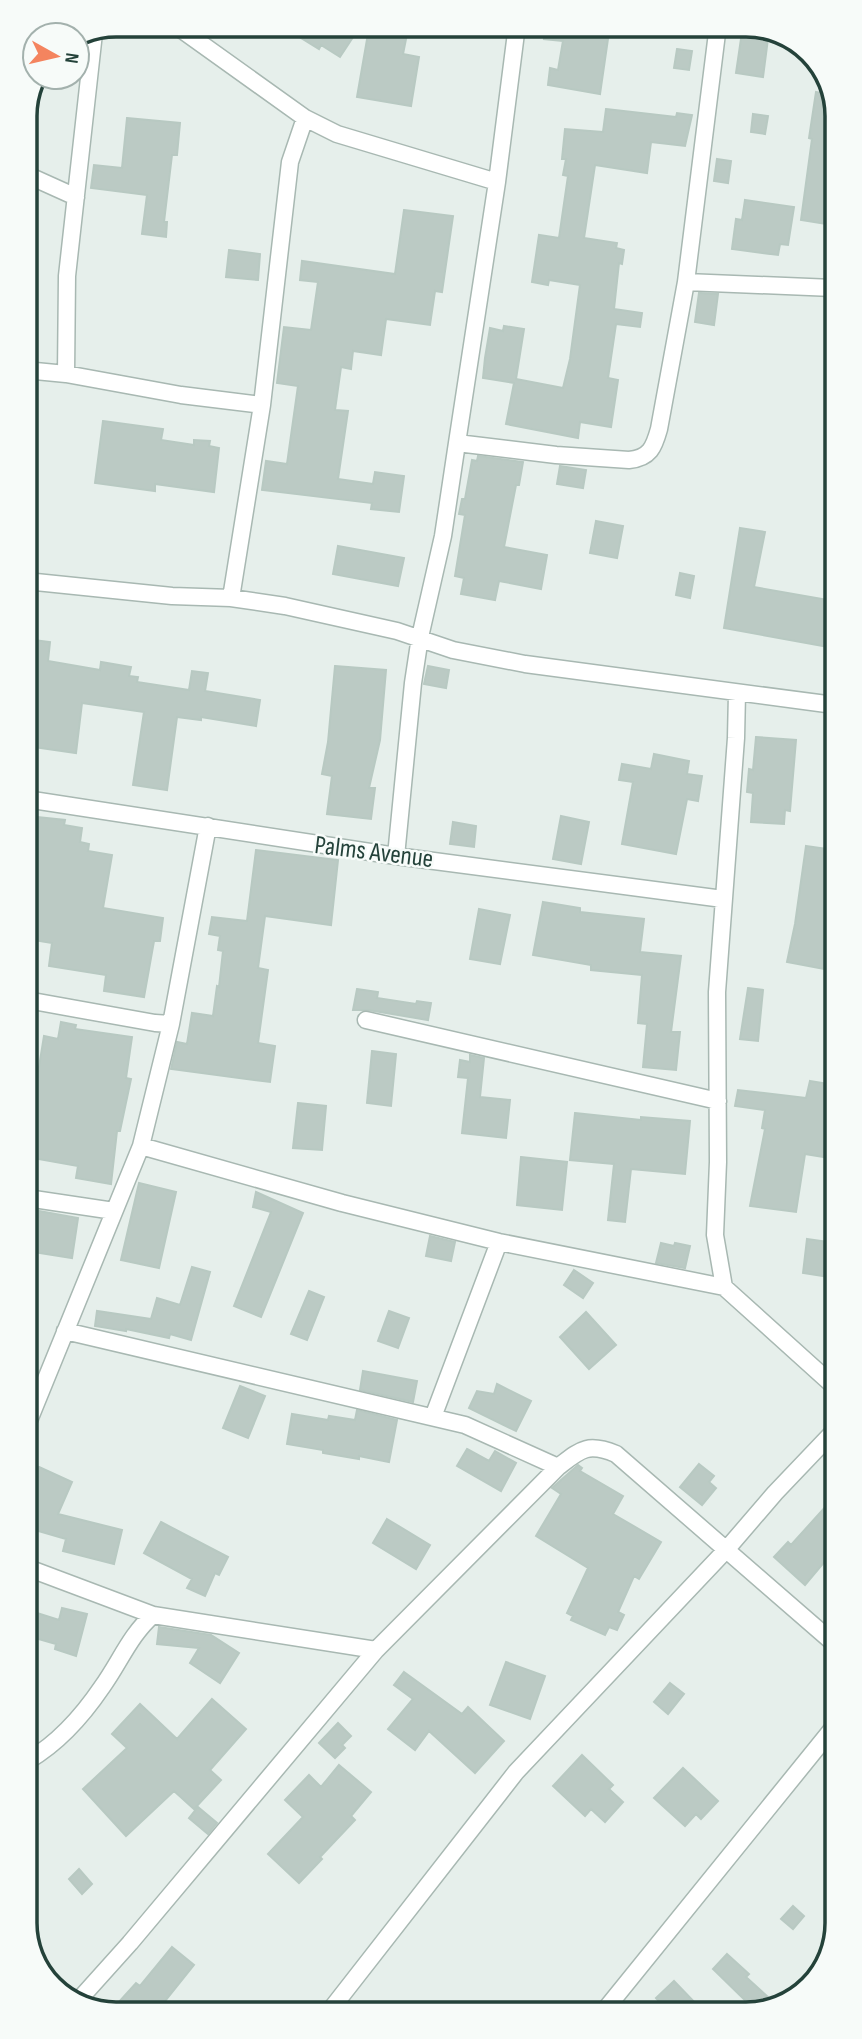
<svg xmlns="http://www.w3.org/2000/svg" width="862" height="2039" font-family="'Sofia Sans Condensed',sans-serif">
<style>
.building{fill:#bbcac4;stroke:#b8c9c2;stroke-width:2}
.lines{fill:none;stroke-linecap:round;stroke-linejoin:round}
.minor-casing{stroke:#a8b8b2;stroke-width:19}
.minor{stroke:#fff;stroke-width:16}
.labels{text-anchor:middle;stroke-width:5;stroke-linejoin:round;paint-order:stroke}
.street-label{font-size:26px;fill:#24423a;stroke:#f7fbf9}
.rim{fill:none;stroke:#24423a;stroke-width:3.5}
</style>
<rect width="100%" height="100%" fill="#e6efeb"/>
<path class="building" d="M280 25H361L340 57 321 45 319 49Z
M546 25H610L600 94 548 85 550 68 558 70 563 41 544 39Z
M743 25 757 26 769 31 763 77 736 73Z
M369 28 407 34 403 54 419 57 411 106 357 97Z
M677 49 692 51 689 70 674 68Z
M816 92 833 95V225L801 220 812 139 809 138Z
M606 109 676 117 677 113 692 115 685 146 651 142 647 173 595 165 584 238 617 243 616 248 624 250 622 264 619 263 614 309 642 313 640 327 616 324 608 378 618 380 611 427 580 422 578 438 506 424 514 383 483 378 485 358 490 328 503 331 504 326 524 329 516 379 563 388 570 359 580 285 549 280 548 285 532 282 539 235 559 238 568 176 563 175 566 159H562L565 129 603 132Z
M753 114 768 116 765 134 751 132Z
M127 118 180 123 177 155H172L164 222H167L166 237 142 234 147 195 91 188 94 165 122 168Z
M717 159 731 161 728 183 714 181Z
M745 200 794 207 788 245 780 244 778 255 732 249 736 219 742 220Z
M404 210 453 216 442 292 435 291 430 325 386 319 381 355 353 351 351 369 341 367 335 410 348 411 338 479 373 484 375 472 404 476 399 512 371 509 372 503 262 490 266 461 287 464 298 386 277 383 284 327 311 330 318 282 300 280 302 261 395 274Z
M229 250 260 254 258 280 226 277Z
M699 293 718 294 714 325 695 322Z
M103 421 163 429 161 440 194 445V440L210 441 209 446 219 448 214 492 155 484V491L95 483Z
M478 456 523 462 519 485H516L504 547 547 555 541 589 499 581 495 600 461 594 464 578 455 576 465 515 459 514 462 499H465L472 460 477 461Z
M560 466 586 470 583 488 557 484Z
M596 521 623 526 617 558 590 553Z
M740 528 765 532 754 587 834 601V648L724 628Z
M338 546 404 558 398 586 333 574Z
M680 573 694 576 690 598 676 595Z
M26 639 50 642 48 661 100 670 101 662 131 667 129 676 138 677 137 682 189 690 192 671 208 673 205 691 260 700 256 726 201 717V720L177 717 167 790 133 785 144 712 82 703 76 753 26 746Z
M335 666 386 670 380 740 369 788H375L371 819 327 814 332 776 322 774 328 742Z
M428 666 449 670 446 688 424 684Z
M756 737 796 740 790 811 785 810 784 824 751 822 753 793 747 792 749 769 753 770Z
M654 754 689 761 687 774 702 776 698 801 687 799 676 854 622 844 633 782 619 780 622 764 651 769Z
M561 816 589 822 581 864 553 859Z
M37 817 65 820 64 825 82 828 80 842 89 844 88 851 112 855 103 908 163 918 160 941H154L144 997 104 991 106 975 49 966 52 943 27 939V859H32Z
M453 822 476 826 474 847 450 844Z
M806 846 835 850V945L830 970 787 962 795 924Z
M256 850 338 860 331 925 265 916 258 968 268 970 258 1043 275 1046 270 1082 171 1069 177 1042 187 1044 192 1013 213 1016 217 986 219 987 223 951 218 950 220 936 209 934 212 917 247 921Z
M543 902 580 908V912L644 919 640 952 681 956 671 1032H680L676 1070 643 1067 647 1024 638 1023 642 975 591 970V965L533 955Z
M479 909 510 915 500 964 470 959Z
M748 988 763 990 758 1041 740 1039Z
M357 989 378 992 377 998 416 1004 417 1001 431 1003 428 1020 368 1010H353Z
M61 1022 76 1025 75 1029 132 1037 126 1078 131 1079 120 1131H117L111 1184 76 1178 78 1166 27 1157V1103L33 1104 44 1036 58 1039Z
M372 1051 396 1054 391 1106 367 1103Z
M470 1055 484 1058 480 1097 510 1100 506 1138 462 1133 468 1078 458 1077 460 1060 470 1062Z
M810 1081 835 1085 836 1159 805 1154 796 1212 750 1206 765 1129 762 1128 765 1110 735 1106 738 1090 806 1098Z
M298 1103 326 1106 322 1150 293 1148Z
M575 1113 641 1120V1117L690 1121 685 1174 631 1169 625 1222 608 1220 614 1164 570 1160Z
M521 1157 567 1162 562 1210 517 1205Z
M139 1183 176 1192 159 1268 121 1260Z
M256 1192 303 1213 261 1317 234 1306 271 1212 253 1207Z
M39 1211 78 1218 72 1258 33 1252Z
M430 1236 455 1242 451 1261 426 1256Z
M807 1239 836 1243V1278L803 1273Z
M661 1243 674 1246 675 1243 690 1246 685 1268 656 1263Z
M192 1267 210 1272 191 1340 170 1334 169 1338 126 1329V1331L95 1326 97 1311 151 1319 157 1298 180 1305Z
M574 1270 593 1283 583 1298 564 1285Z
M309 1291 324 1297 307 1340 291 1334Z
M389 1311 409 1318 398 1348 378 1341Z
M586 1312 616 1345 589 1369 560 1337Z
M363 1371 417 1381 413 1402 360 1390Z
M497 1384 531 1401 516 1431 469 1408 477 1391 494 1394Z
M240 1386 265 1396 248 1438 223 1428Z
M357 1410 397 1420 389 1462 359 1456V1459L323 1453V1450L287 1444 292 1414 328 1420 329 1416 355 1420Z
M467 1449 489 1461 495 1451 516 1463 501 1491 457 1466Z
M699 1464 714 1476 709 1482 716 1488 702 1505 680 1487Z
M578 1465 582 1468 580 1471 623 1496 613 1514 661 1542 639 1579 634 1576 618 1612 624 1615 617 1630 609 1627 605 1635 571 1620 573 1616 567 1613 588 1568 536 1536 561 1494 552 1488Z
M39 1467 72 1482 58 1514 122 1530 114 1564 63 1551 66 1539 28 1528V1493Z
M836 1495 837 1547 805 1585 774 1557 788 1542 791 1545Z
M387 1519 430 1545 416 1569 373 1543Z
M161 1522 228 1557 219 1575 215 1573 205 1596 187 1588 192 1579 144 1553Z
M62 1608 87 1614 76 1656 55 1649 56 1644 28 1636V1610L59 1620Z
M159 1627 211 1635 239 1653 220 1683 190 1663 199 1648 157 1644Z
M506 1662 545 1676 530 1719 490 1705Z
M404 1672 462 1714 468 1707 504 1741 475 1773 429 1731 415 1750 388 1729 413 1699 394 1685Z
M670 1683 684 1694 668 1714 654 1702Z
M212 1699 246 1729 210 1770 221 1780 194 1809 174 1791 126 1836 83 1789 127 1748 112 1734 140 1704 177 1739Z
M338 1723 351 1736 342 1745 345 1748 335 1758 319 1743Z
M582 1755 613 1785 609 1789 623 1802 605 1822 591 1809 585 1816 553 1786Z
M339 1765 371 1792 351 1816 355 1820 320 1857 322 1859 299 1883 268 1854 303 1817 285 1800 309 1775 321 1787Z
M683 1768 718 1801 701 1819 696 1814 685 1826 654 1798Z
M198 1807 217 1823 208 1834 189 1818Z
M79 1869 92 1884 82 1894 69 1879Z
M793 1906 804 1916 793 1929 781 1919Z
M172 1947 194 1965 161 2006 170 2014H108L136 1983 140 1986Z
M727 1954 749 1974 746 1977 779 2007 775 2010H755L713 1969Z
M674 1981 702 2010 668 2011 656 1998Z"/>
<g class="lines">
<g class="minor-casing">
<path id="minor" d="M175 25 305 118 337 134 497 182
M25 174 76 197
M686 282 833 288
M25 370 66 374 181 395 262 405
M66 374 67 276 94 33
M457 443 556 455 629 460C650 458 654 447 659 429L686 282 718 25
M26 581 172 596 231 598 285 606 397 631 453 650 525 664 834 705
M231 598 262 405 290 162 305 118
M737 693 736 738 717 992 718 1162 715 1235 724 1287 836 1388
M26 799 396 856 723 899
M396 856 413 683 420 637 443 536 457 443 497 182 517 25
M27 1000 155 1023 171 1024
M366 1020 718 1101
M141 1146 342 1203 499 1242 724 1287
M27 1198 114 1211
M65 1331 465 1425 558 1467
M433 1417 499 1242
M28 1423 141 1146 171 1024 208 826
M28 1568 153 1615
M29 1760C58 1743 83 1715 102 1687 120 1662 130 1635 153 1615L376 1650
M77 2002 130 1943 376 1650 558 1467C580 1450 587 1442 616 1454L837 1646
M604 2011 837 1723
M328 2013 516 1772 726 1550 775 1493 836 1429"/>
</g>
<use href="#minor" class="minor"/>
</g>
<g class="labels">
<g class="street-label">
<text transform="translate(374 851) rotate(7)" y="9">Palms Avenue</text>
</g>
</g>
<path d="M0 0H862V2039H0ZM116 37H746A79 79 0 0 1 825 116V1923A79 79 0 0 1 746 2002H116A79 79 0 0 1 37 1923V116A79 79 0 0 1 116 37Z" fill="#f7fbf9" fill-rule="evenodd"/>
<path class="rim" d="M116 37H746A79 79 0 0 1 825 116V1923A79 79 0 0 1 746 2002H116A79 79 0 0 1 37 1923V116A79 79 0 0 1 116 37Z"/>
<g transform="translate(56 56) rotate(98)"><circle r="33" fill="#f7fbf9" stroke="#a3b1ad" stroke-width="2"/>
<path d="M0-5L12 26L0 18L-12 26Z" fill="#f4845f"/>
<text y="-10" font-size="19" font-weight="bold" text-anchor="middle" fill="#24423a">N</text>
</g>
</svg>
